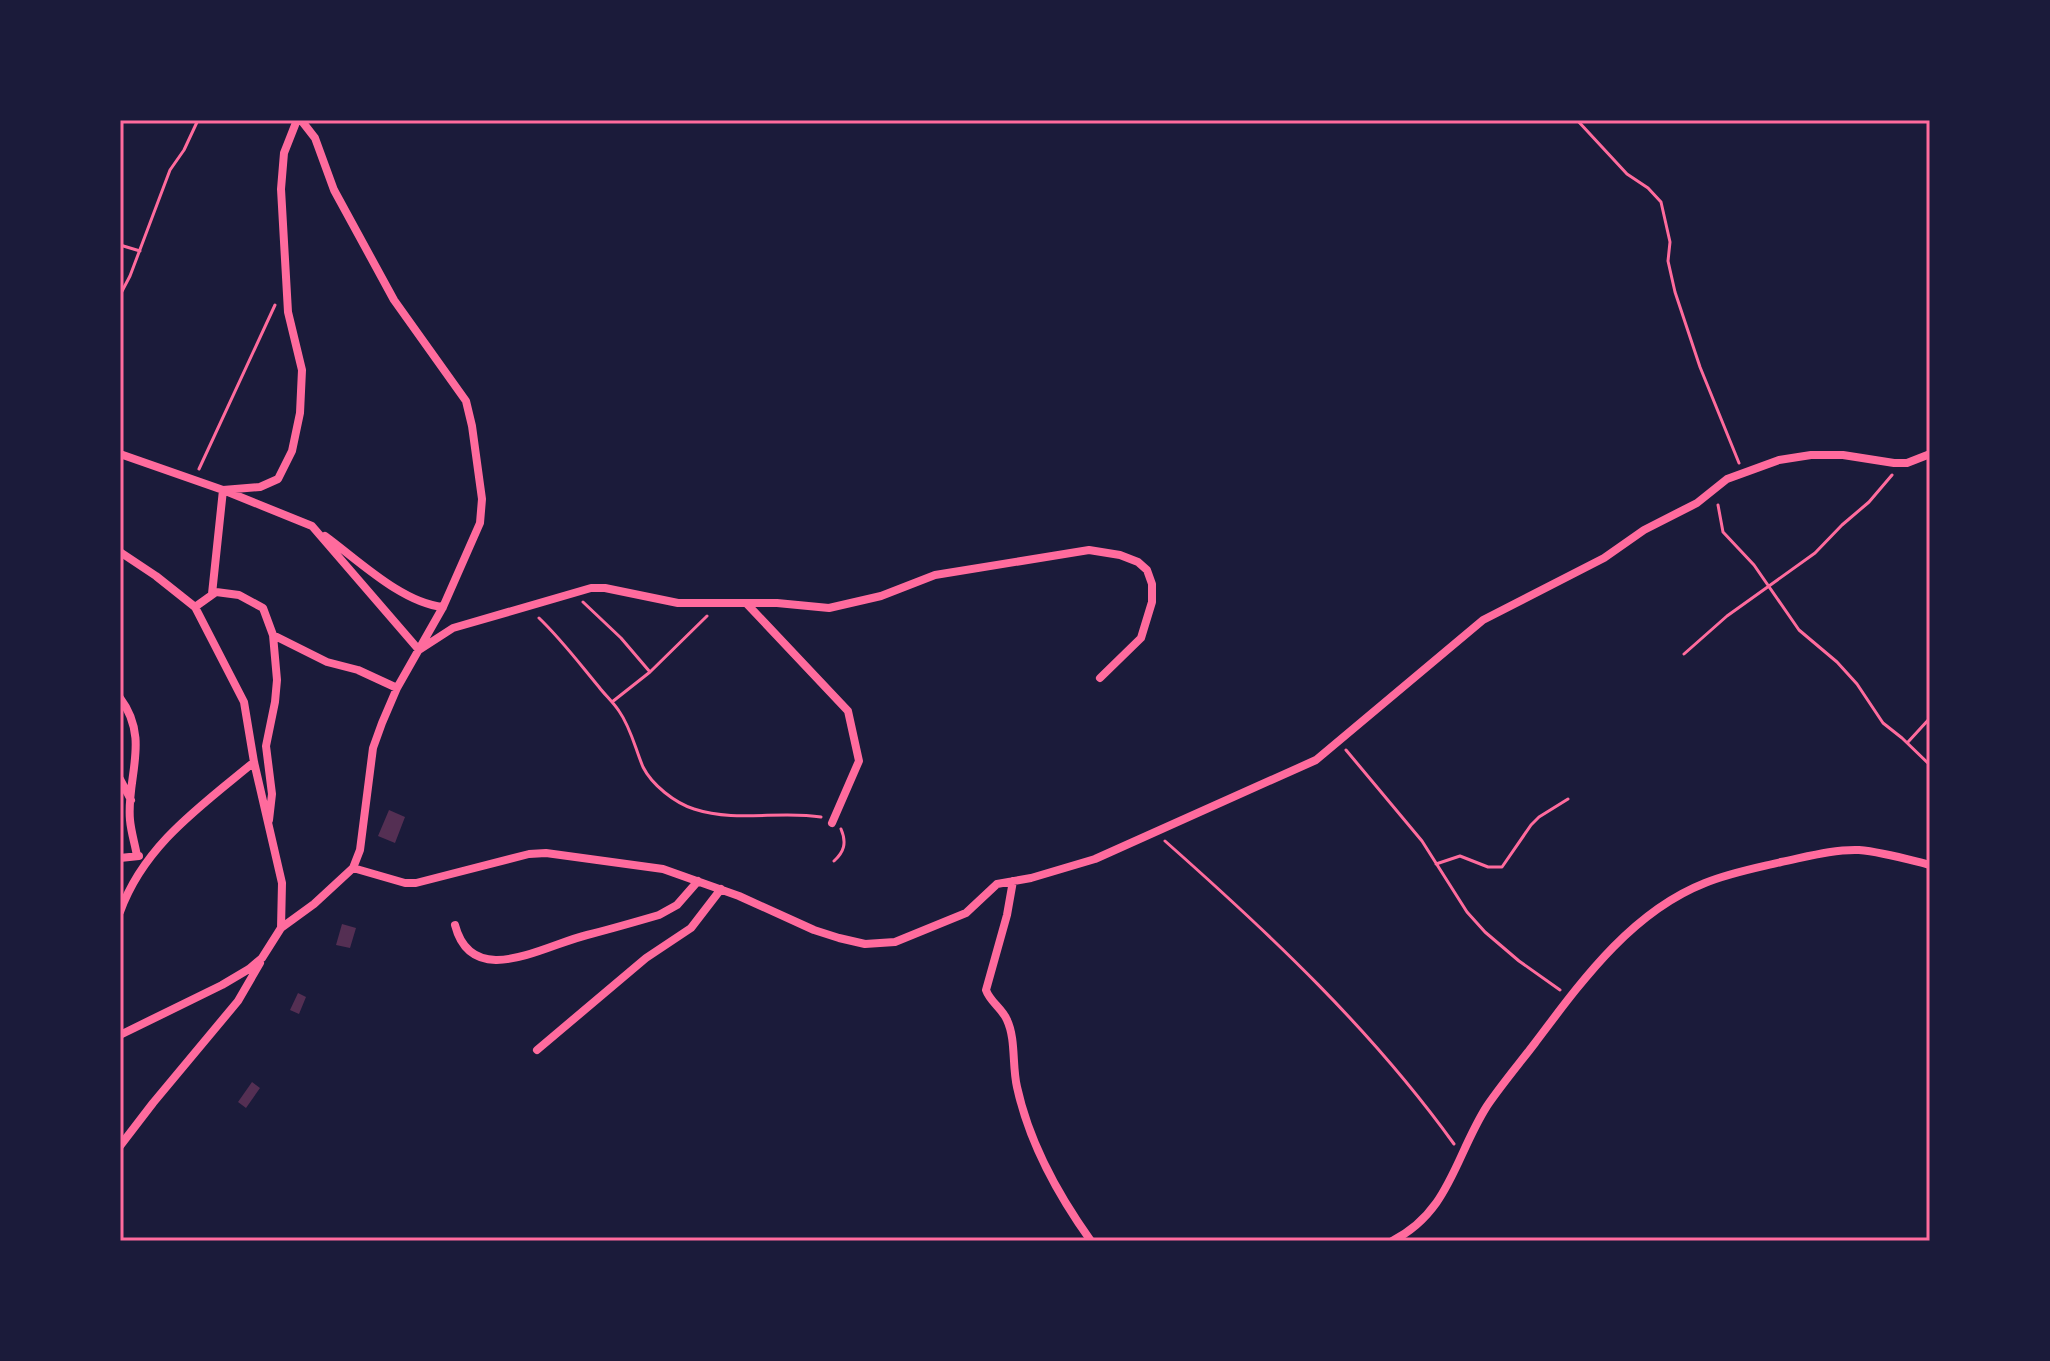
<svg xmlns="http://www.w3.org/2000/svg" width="2050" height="1361" font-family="Manrope,sans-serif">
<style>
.building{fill:#542f53}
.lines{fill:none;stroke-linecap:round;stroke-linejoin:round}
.path{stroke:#ff6b9d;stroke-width:3}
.minor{stroke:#ff6b9d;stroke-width:8}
.neatline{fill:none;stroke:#ff6b9d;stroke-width:3}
</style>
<rect width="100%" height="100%" fill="#1b1b3a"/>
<path class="building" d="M389 810 405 817 395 843 378 836Z
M342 924 356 928 350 948 336 945Z
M298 993 306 997 299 1014 290 1010Z
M252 1082 260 1088 246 1108 238 1102Z"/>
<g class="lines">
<path class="path" d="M1577 120 1627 174 1648 188 1661 202 1670 242 1668 261 1675 292 1700 367 1739 463
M120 245 140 251
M120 295 130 276 170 170 184 150 198 120
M199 469 275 305
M1718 505 1723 532 1754 565 1799 630 1837 662 1857 684 1883 723 1902 738 1930 765
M583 602 621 638 650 672
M539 618C561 639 579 663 599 687 605 695 613 702 619 711 631 728 635 748 643 767 652 785 675 803 694 809 737 823 779 810 821 817
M1684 654 1727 616 1815 553 1842 525 1869 502 1892 475
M612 702 650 672 707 616
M1908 742 1930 718
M1346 750 1422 841 1467 912 1485 932 1519 961 1560 990
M1165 841C1270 934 1372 1030 1454 1144
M834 861C844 852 847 843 841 829
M1436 864 1460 856 1488 867H1502L1531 825 1539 817 1568 799"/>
<path class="minor" d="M120 454 223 490 312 526 419 650 453 628 591 588H605L678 603H777L829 608 881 596 935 575 1089 550 1120 555 1138 562 1147 570 1152 584V602L1141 638 1100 678
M325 536C358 560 402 603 443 607
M120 552 156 576 195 607 244 702 254 762 282 883 281 928
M212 594 223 490 260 487 278 479 292 451 300 413 302 370 288 312 281 189 284 153 297 120
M747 604 848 711 859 761 832 823
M195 607 216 592 239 595 263 608 273 635 327 662 358 670 397 688
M120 698C151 739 126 778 130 820 131 832 135 844 137 856
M120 779 131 800
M269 820 272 794 266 746 275 702 277 680 273 635
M120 858 139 856
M353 868 405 883H416L529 854 546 853 663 869 739 896 814 930 839 938 865 944 895 942 966 913 997 884 1031 878 1095 859 1316 760 1483 620 1604 558 1644 530 1697 503 1727 479 1779 460 1811 455H1843L1894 463H1907L1930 454
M1013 881 1007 915 986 990C990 1002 1002 1008 1007 1020 1016 1039 1012 1066 1017 1087 1029 1142 1058 1195 1091 1241
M120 912C144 845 201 806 254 762
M455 925C472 991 545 945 587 935 611 929 635 922 659 915L677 905 698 881
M120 1035 222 985 249 969 262 958 281 928 314 904 353 868 360 850 373 748 382 723 397 688 443 607 480 523 482 499 472 426 466 401 394 300 334 190 315 138 301 120
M537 1050 646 958 691 928 721 889
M120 1146 153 1103 238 1001 260 963
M1392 1241C1450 1212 1455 1156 1487 1106 1502 1084 1519 1064 1535 1043 1581 982 1631 912 1705 883 1729 873 1756 868 1781 862 1806 857 1834 849 1859 850 1883 852 1906 859 1930 865"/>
</g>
<rect width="2050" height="1361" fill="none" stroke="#1b1b3a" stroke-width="244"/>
<rect x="122" y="122" width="1806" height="1117" class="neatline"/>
</svg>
